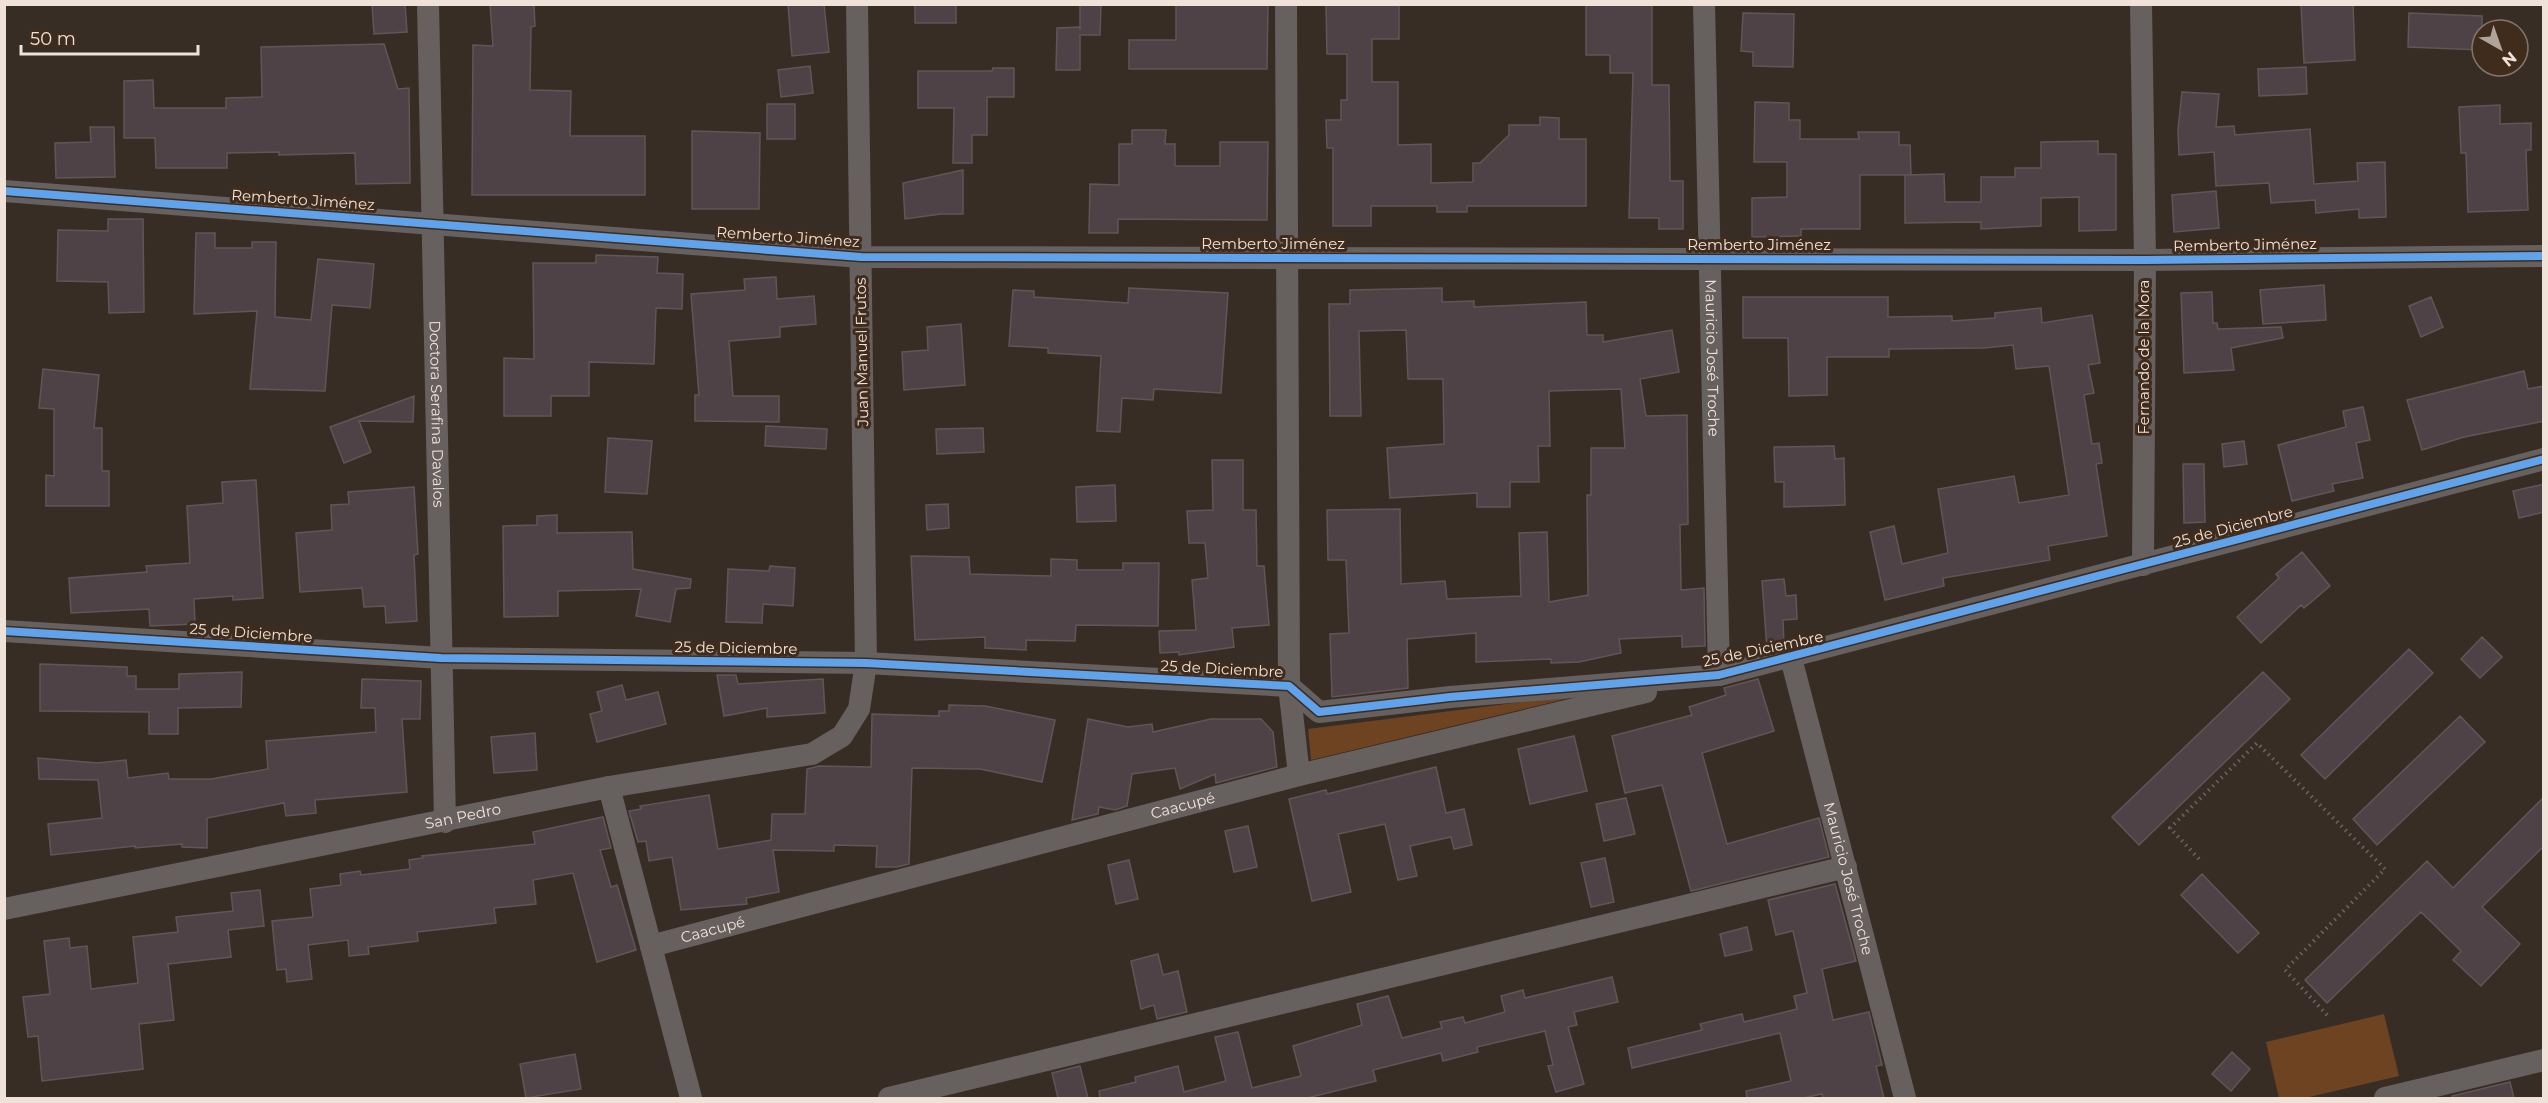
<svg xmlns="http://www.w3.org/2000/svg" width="2548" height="1103" font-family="Montserrat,sans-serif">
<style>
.green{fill:#6e4321}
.building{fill:#4f4247;stroke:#605656;stroke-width:1.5}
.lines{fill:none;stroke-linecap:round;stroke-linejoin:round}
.path{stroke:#6b6562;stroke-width:4;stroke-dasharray:1.5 4.5;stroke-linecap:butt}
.street{stroke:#66605f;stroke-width:22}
.cycleway-casing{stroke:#402c1d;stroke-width:11}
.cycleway{stroke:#60a3ed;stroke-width:8}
.labels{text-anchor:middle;stroke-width:6;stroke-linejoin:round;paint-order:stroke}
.street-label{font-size:15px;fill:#f0e2d9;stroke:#402c1d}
</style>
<rect width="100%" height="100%" fill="#382d25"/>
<path class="green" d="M1586 694 1311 760 1308 729Z
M2384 1014 2399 1076 2305 1098H2279L2266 1042Z"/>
<path class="building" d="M372 4H405L407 32 374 34Z
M490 4H534L535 26 531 27 530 90 571 91 570 136H645V195H472L473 45 493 46Z
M788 4H824L829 52 792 56Z
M915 4H956V23H915Z
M1080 4H1101L1100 35H1080V70H1056L1057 28 1080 27V30Z
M1176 4H1268L1267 69H1129V40H1176Z
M1326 4H1399V39H1372V82H1398V145L1431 144V183L1473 182V163H1480L1509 135V125H1540V117L1559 118V139H1586V206H1467V212H1437V206H1371V226H1333V148H1327L1326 120H1341V100H1347V54H1327Z
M1586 4H1652V85H1669L1670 181H1683V229H1659V218H1629L1633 73H1610V55H1586Z
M2301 4H2353L2355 60 2304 63Z
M1743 13 1794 14 1793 67 1753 66V52L1741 51Z
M2409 13 2482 16V50L2408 47Z
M384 44 398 89 409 88 410 183 356 184 355 153 279 155V152L227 153V168H156L155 138H124V81L153 80 154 108H226V98L262 97 261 47Z
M810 66 813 93 781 97 778 70Z
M2306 67 2307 94 2259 96 2258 69Z
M993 68H1014V97H987V135H972V163H953L954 108H918V71H992Z
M2182 92 2219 94 2216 127 2234 126 2235 135 2310 129 2314 184 2358 181 2357 163 2385 162 2386 217 2359 218V209L2316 213 2315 200 2271 203 2269 183 2216 186 2214 152 2179 155 2178 130Z
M1755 102 1789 103V120H1800V139H1859L1858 132H1899V145H1910L1911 175H1860V229H1801V236L1752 237V198L1787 197V162H1754Z
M767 104H795V139H767Z
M2500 105V124L2531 123V150H2526L2528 210 2468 212 2466 153H2461L2459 107Z
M90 127H114L115 177 56 178 55 143 91 142Z
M1132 130H1166L1165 144H1175V166H1220V142H1268L1267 220 1118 219V233H1089L1090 184 1119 185V144H1132Z
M692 131 760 133 759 209H692Z
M2098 141V154H2116V230L2079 231V197L2041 198V226L1981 229V222L1905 223V175L1944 174 1945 202H1981V177H2015V168H2041V142Z
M963 170V214H941L905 219 903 183Z
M2216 191 2219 228 2174 232 2172 195Z
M108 219H143L144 312 109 313 108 282 57 281 58 230 108 231Z
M196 233H215V248H252V242H276L275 317 311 320 318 259 374 264 370 308 332 305 325 391 250 389 257 311 194 314Z
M596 255 658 257 657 273 683 274 682 309 656 308 654 364 589 362V396H551V416H504V358L534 359 533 263H596Z
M776 277 777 299 814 296 816 324 780 327V337L729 341 733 396H779V422L695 421V395H699L691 294 745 290 744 279Z
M2324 285 2326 320 2263 324 2260 290Z
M1129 288 1228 293 1221 393 1154 389 1153 400 1122 398 1120 432 1097 431 1101 356 1048 353V348L1009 346 1013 290 1034 291V297L1128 303Z
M1442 288V302L1474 301V307L1586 302 1587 335H1603V342L1672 330 1679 372 1640 379 1646 416 1687 415 1688 524 1680 525 1681 590 1704 588 1705 646 1682 647V636L1619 639 1621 653 1579 662 1551 663V659L1476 662V633L1407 639 1408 688 1332 697 1330 634 1349 633 1346 560H1328L1327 510 1400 509 1401 584 1445 581 1447 599 1521 596 1519 533 1547 532 1549 602 1588 595 1587 495H1591V448H1625L1621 389 1549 391 1550 446H1538L1539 482H1510V507H1477V493L1390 498 1387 448 1444 444 1443 379H1408L1406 330 1359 331 1361 416H1330L1329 304H1350V290Z
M2212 292 2213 323H2217L2218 329 2281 327 2283 338 2231 348 2234 370 2184 373 2181 293Z
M1743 297H1888V317L1952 316V321L1995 318V313L2041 308 2042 323 2092 315 2100 363 2088 365 2094 393 2084 395 2092 444 2099 443 2102 463 2096 464 2107 536 2048 546 2050 560 1943 578 1944 586 1885 600 1870 532 1894 526 1902 564 1948 553 1938 489 2014 476 2019 503 2069 495 2049 366 2016 369 2013 345 1984 348 1889 349V357H1827V395L1789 396 1788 338H1743Z
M2431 297 2443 327 2421 337 2409 306Z
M961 324 965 385 904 390 902 352 928 350 927 327Z
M43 369 99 375 94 428H102V471H109V506H46V475L54 476V409L39 408Z
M2524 371 2528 389 2544 386V421L2464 437 2422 450 2407 400Z
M414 396 413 422 359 421 371 452 344 463 330 427Z
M2363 407 2370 440 2356 443 2363 478 2332 484 2334 491 2292 501 2278 445 2346 427 2343 411Z
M766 426 827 429 826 449 765 446Z
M983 428 984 452 937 454 936 429Z
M608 438 652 441 647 494 605 492Z
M2244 441 2247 464 2224 467 2222 444Z
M1834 446 1835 459 1844 458 1845 505 1784 507V482H1775L1774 447Z
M1212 460H1243V510H1256L1257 566H1264L1269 625 1232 628 1234 647 1179 655V652L1160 653 1159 631 1196 630 1192 580 1208 578 1205 543H1189L1187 511 1213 510Z
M2183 464H2204L2205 522 2184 523Z
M256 480 263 598 233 600V596L194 599 195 624 150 626 149 609 71 613 69 578 147 572 146 566 190 563 187 506 223 503 222 482Z
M2544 484V512L2519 518 2513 491Z
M1115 485 1116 521 1077 522 1076 487Z
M414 487 418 554 414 555 417 621 386 623 385 606 364 607 362 588 300 592 296 533 332 530 331 505 349 504 348 492Z
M948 504 949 528 927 530 926 505Z
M557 515V533L632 532 633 569 691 579 690 588 676 589 670 622 636 616 641 589 558 591V616L504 617 503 526 537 525V516Z
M2302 552 2330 586 2304 608 2301 605 2261 643 2237 617 2279 578 2276 574Z
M911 556 969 557 970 574 1051 576V559L1077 560V570H1123V563H1159L1158 626 1076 625 1075 641 1026 640V650L985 648V637L915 640Z
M770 566 795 568 793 606 763 604 762 623 726 622 728 569 769 571Z
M1784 579 1786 596 1796 595 1797 619 1783 620 1784 644 1767 649 1762 581Z
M2482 637 2502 657 2480 678 2461 659Z
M2409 649 2433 673 2325 779 2301 755Z
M40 664 127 667V676H136V689H179V674L242 672 241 707 178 708V734H149V712L40 711Z
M2263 672 2290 699 2139 845 2112 817Z
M717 675H736L738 684 823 679 825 713 767 717V708L724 716Z
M362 679 421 681 420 719H402L407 792 315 800 316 813 286 816 284 803 207 818V848L182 847V844L135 848V846L51 855 48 824 102 818 98 780 39 779 38 758 97 763 126 760 128 778 168 773 169 779H211L268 769 266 741 376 732 375 708H361Z
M1758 679 1774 731 1702 753 1727 844 1819 818 1829 857 1691 891 1662 785 1625 793 1612 736 1692 715 1689 707 1726 695 1724 688Z
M622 685 626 700 658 692 666 724 597 742 590 714 602 711 597 692Z
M949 705 985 706 1055 720 1042 782 980 769 912 768 909 864 897 867H876L877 846 834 845V851L773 850 779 892 746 898 747 904 681 910 672 857 649 861 646 841 638 842 629 811 641 809 640 806 709 795 718 849 771 840 772 814H805L807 769 819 766 871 767 872 714 939 716V711H949Z
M2460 716 2485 742 2377 845 2353 819Z
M1088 719 1128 727 1152 724 1153 732 1211 719H1261L1273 732 1277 767 1216 783 1215 774 1180 789 1175 768 1132 774 1127 806 1115 810 1099 807 1098 814 1072 820Z
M535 733 537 770 494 773 491 737Z
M1574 736 1587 791 1530 804 1518 749Z
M1436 767 1446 813 1464 809 1472 845 1454 849 1451 837 1410 846 1417 876 1398 880 1385 824 1338 834 1351 892 1312 901 1289 799 1326 790 1327 794Z
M2544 797V846L2482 907 2520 944 2481 986 2453 960 2461 951 2421 912 2327 1003 2305 980 2427 861 2453 888Z
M1626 798 1635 834 1604 841 1596 804Z
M603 817 611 848 600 850 611 887 617 885 636 950 597 962 573 873 533 880 536 904 494 908 496 923 417 932 418 941 368 947 369 954 349 956 348 940 308 945 312 979 287 982 286 969 277 970 272 921 313 917 310 889 341 885 340 874 360 871 361 875 410 869 409 860 423 858 422 856 535 844 533 832Z
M1248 826 1257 867 1234 872 1225 831Z
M1605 858 1614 902 1591 907 1581 863Z
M1129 860 1138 899 1116 904 1108 865Z
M2202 874 2259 933 2238 953 2181 895Z
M1835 884 1856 961 1822 969 1833 1020 1869 1012 1882 1065 1876 1066 1884 1098H1823L1822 1094 1803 1098H1747L1746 1091 1791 1081 1780 1033 1632 1068 1628 1048 1702 1030 1700 1024 1742 1014 1744 1022 1797 1009 1794 996 1807 993 1793 931 1776 935 1768 900Z
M260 890 264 926 228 930 231 957 168 964 174 1020 139 1024 143 1069 42 1081 38 1036 28 1037 23 997 50 994 44 941 69 938 70 948 87 946 91 989 138 983 133 937 178 932 176 917 233 911 231 893Z
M1747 927 1752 950 1725 956 1720 934Z
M1158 954 1163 975 1178 971 1187 1012 1157 1019 1154 1005 1141 1009 1131 961Z
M1612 977 1618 1002 1574 1012 1577 1025 1568 1027 1584 1084 1556 1092 1548 1066 1553 1065 1545 1031 1477 1047 1478 1052 1443 1061 1441 1053 1373 1070 1376 1081 1307 1098H1100L1099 1091 1136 1082 1135 1077 1178 1066 1184 1092 1226 1081 1215 1037 1238 1032 1252 1088 1301 1076 1293 1046 1362 1025 1357 1004 1388 996 1402 1038 1442 1028 1440 1022 1463 1017 1465 1023 1505 1012 1501 996 1523 990 1525 998Z
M2232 1052 2250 1069 2231 1091 2212 1074Z
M575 1054 581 1089 526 1098 520 1064Z
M1080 1066 1088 1098H1058L1052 1073Z
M2510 1082 2514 1098H2452V1096Z"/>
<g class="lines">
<path class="path" d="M2199 859 2170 828 2257 743 2385 869 2285 970 2328 1016"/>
<g class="street">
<path id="s1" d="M428 4 445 822"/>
<path d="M1286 4 1289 686 1299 775"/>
<path id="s2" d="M1704 4 1719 675"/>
<path d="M2141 4 2145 260 2143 565"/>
<path d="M4 191 861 257 2145 260 2544 256"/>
<path d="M4 631 441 658 866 663 1289 686 1319 712 1450 697 1719 675 2544 459"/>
<path id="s3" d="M1791 658 1905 1098"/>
<path d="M609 787 691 1098"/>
<path id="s4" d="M4 909 609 787 812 754 842 736 859 709 866 663 857 4"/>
<path id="s5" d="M651 946 1299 775 1646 692"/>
<path d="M889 1098 1846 867"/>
<path d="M2385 1098 2544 1060"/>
</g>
<g class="cycleway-casing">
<path id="cycleway" d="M4 191 861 257 2145 260 2544 256
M4 631 441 658 866 663 1289 686 1319 712 1450 697 1719 675 2544 459"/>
</g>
<use href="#cycleway" class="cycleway"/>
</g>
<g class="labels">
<g class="street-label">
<text transform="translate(303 200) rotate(4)" y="5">Remberto Jiménez</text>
<text transform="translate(788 237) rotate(4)" y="5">Remberto Jiménez</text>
<text x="1273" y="249">Remberto Jiménez</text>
<text x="1759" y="250">Remberto Jiménez</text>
<text transform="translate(2245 245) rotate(-1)" y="5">Remberto Jiménez</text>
<text transform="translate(862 352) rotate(-91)" y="5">Juan Manuel Frutos</text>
<text transform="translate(2144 357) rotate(-90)" y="5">Fernando de la Mora</text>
<text dy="5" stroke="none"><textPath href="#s2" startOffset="354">Mauricio José Troche</textPath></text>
<text dy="5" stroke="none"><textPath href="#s1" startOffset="410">Doctora Serafina Davalos</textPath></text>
<text transform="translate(2233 527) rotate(-15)" y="5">25 de Diciembre</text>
<text transform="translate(251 633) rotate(4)" y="5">25 de Diciembre</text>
<text transform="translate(736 648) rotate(1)" y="5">25 de Diciembre</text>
<text transform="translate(1763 649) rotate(-12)" y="5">25 de Diciembre</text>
<text transform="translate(1222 669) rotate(3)" y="5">25 de Diciembre</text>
<text dy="5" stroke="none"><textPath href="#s5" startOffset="550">Caacupé</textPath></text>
<text dy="5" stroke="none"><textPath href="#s4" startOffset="468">San Pedro</textPath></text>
<text dy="5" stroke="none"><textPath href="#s3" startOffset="228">Mauricio José Troche</textPath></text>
<text dy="5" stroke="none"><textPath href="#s5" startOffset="64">Caacupé</textPath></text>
</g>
</g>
<rect width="2548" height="1103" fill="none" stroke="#f0e2d9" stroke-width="12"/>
<g transform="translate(2500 48) rotate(140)"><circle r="28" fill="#402c1d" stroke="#867568" stroke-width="1.5"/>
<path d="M0-4.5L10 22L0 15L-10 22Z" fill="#b0a39a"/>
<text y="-9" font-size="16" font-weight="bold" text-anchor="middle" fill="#f0e2d9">N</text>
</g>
<path d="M21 45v9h177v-9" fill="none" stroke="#f0e2d9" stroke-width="3"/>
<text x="30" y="45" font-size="18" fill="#f0e2d9" stroke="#402c1d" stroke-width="4.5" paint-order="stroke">50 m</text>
</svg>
